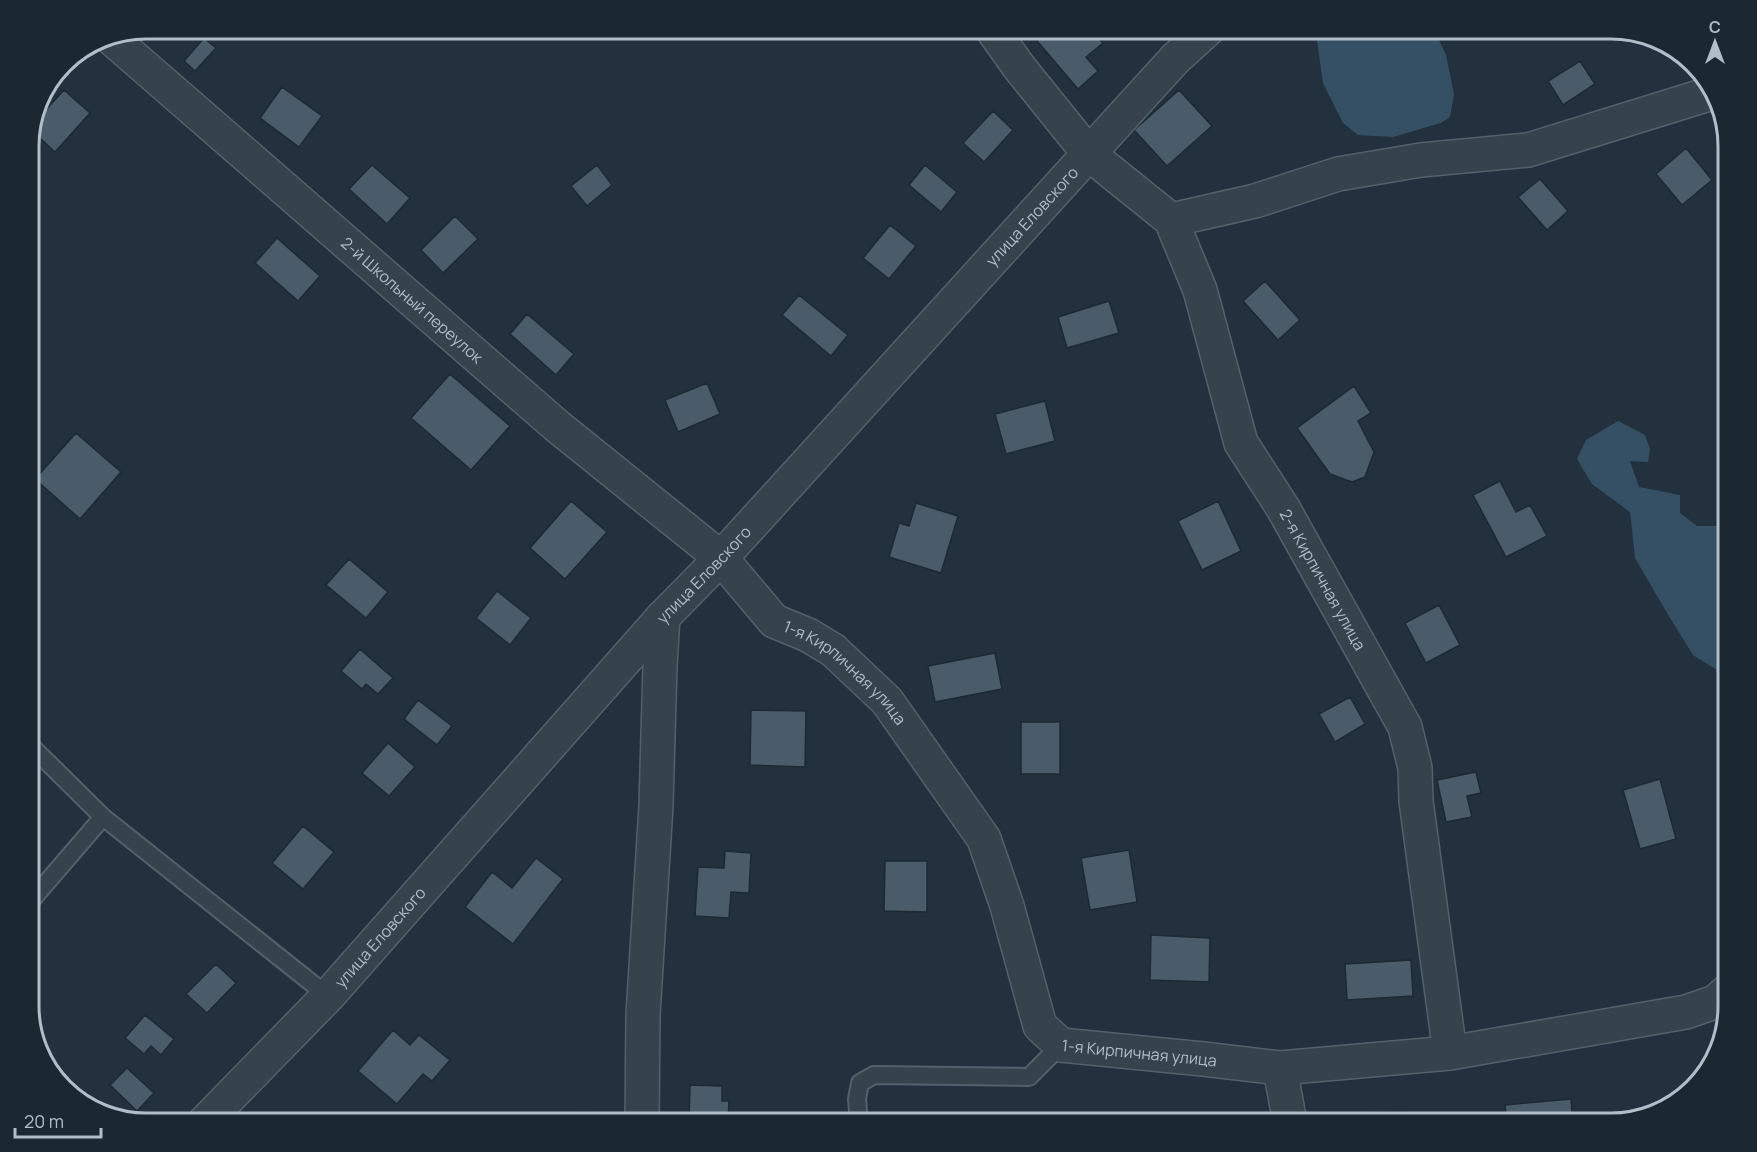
<svg xmlns="http://www.w3.org/2000/svg" width="1757" height="1152" font-family="Manrope,sans-serif">
<style>
.water{fill:#355065}
.building{fill:#4a5c69;stroke:#1d2a34;stroke-width:1.5}
.lines{fill:none;stroke-linecap:round;stroke-linejoin:round}
.lane-casing{stroke:#54616b;stroke-width:20}
.street-casing{stroke:#54616b;stroke-width:36}
.lane{stroke:#36434d;stroke-width:16}
.street{stroke:#36434d;stroke-width:33}
.labels{text-anchor:middle;stroke-width:5;stroke-linejoin:round;paint-order:stroke}
.street-label{font-size:16px;fill:#b1bec9;stroke:#1b2832}
.rim{fill:none;stroke:#b1bec9;stroke-width:3}
</style>
<rect width="100%" height="100%" fill="#22313d"/>
<path class="water" d="M1317 29H1434L1446 55 1454 94 1450 117 1441 123 1393 137 1358 135 1343 123 1323 83 1317 41Z
M1618 421 1645 435 1650 449 1648 462 1630 461 1639 487 1680 495V513L1697 526H1728V677L1693 655 1667 613 1635 558 1630 512 1592 484 1577 459 1586 440Z"/>
<path class="building" d="M1040 29H1090L1103 43 1086 57 1098 71 1078 89 1032 35Z
M204 38 216 48 195 71 184 61Z
M1580 61 1595 84 1563 105 1548 81Z
M282 87 322 116 299 147 260 118Z
M64 90 90 113 55 152 31 130 32 125Z
M1179 90 1212 126 1167 166 1134 130Z
M993 111 1013 130 984 162 963 143Z
M1686 148 1712 180 1682 205 1656 174Z
M372 165 410 198 387 224 349 189Z
M597 165 612 185 587 206 571 186Z
M925 165 957 192 941 212 909 185Z
M1540 179 1568 211 1547 230 1518 197Z
M455 216 478 239 443 273 421 250Z
M890 225 916 246 889 279 863 258Z
M277 238 320 276 298 301 255 263Z
M1265 281 1300 320 1278 340 1243 301Z
M799 295 848 335 831 356 782 315Z
M1109 301 1119 333 1067 348 1058 317Z
M527 314 574 354 556 375 510 334Z
M450 374 510 426 471 470 411 418Z
M707 383 720 414 678 432 665 400Z
M1354 386 1371 413 1358 421 1374 452 1365 477 1352 482 1330 474 1297 428Z
M1045 401 1055 441 1006 454 995 414Z
M76 433 121 472 80 519 35 479Z
M1500 481 1516 512 1530 505 1547 536 1506 557 1473 495Z
M571 501 607 532 565 579 530 548Z
M1218 501 1241 551 1202 570 1178 521Z
M916 503 958 516 941 573 889 557 899 523 909 526Z
M349 559 388 592 366 618 326 585Z
M497 591 531 618 510 645 476 618Z
M1439 605 1460 645 1426 663 1405 623Z
M360 649 393 678 378 694 366 684 362 689 341 671Z
M995 653 1002 689 935 702 928 666Z
M1350 697 1365 724 1335 742 1319 714Z
M418 700 452 726 437 745 404 719Z
M751 710 806 711 805 767 750 765Z
M1021 722H1060V774H1021Z
M388 743 415 767 389 796 362 773Z
M1476 772 1481 793 1467 796 1472 817 1446 822 1437 780Z
M1660 779 1676 839 1640 849 1623 790Z
M303 826 334 852 303 889 272 863Z
M1129 850 1137 902 1090 910 1081 858Z
M725 851 751 853 749 893 731 892 729 918 695 916 698 867 724 868Z
M536 858 563 879 513 944 465 907 492 872 512 888Z
M885 861H927V912L884 911Z
M1151 935 1210 938 1209 982 1150 980Z
M1411 960 1413 996 1347 1000 1345 964Z
M216 964 236 983 207 1013 186 994Z
M145 1015 174 1039 161 1055 151 1046 144 1054 125 1038Z
M393 1030 410 1045 419 1035 450 1060 432 1081 423 1074 397 1104 358 1071Z
M127 1068 154 1093 137 1111 110 1085Z
M690 1085 722 1086V1101H729L728 1123H689Z
M1571 1099 1573 1123H1507L1505 1105Z
M1407 1111V1123H1360L1359 1113Z
M579 1112 617 1114V1123H579Z"/>
<g class="lines">
<g class="lane-casing">
<path id="lane" d="M29 744 103 817 328 996
M29 903 103 817
M859 1123 857 1099 860 1083 874 1075 1029 1077 1061 1045"/>
</g>
<g class="street-casing">
<g id="street">
<path id="s1" d="M992 29 1019 67 1089 154 1171 220 1200 290 1241 443 1283 508 1405 727 1415 768 1416 801 1450 1053"/>
<path id="s2" d="M109 36 557 426 721 558 774 621 808 635 833 650 887 701 984 839 1007 906 1040 1026 1061 1045 1203 1059 1280 1068 1450 1053 1686 1012 1715 1002 1728 991"/>
<path d="M1171 220 1255 201 1338 174 1421 160 1528 150 1709 94"/>
<path d="M1280 1068 1290 1123"/>
<path id="s3" d="M204 1123 328 996 663 617 721 558 1175 59 1208 29"/>
<path d="M642 1123 643 1015 656 806 660 665 663 617"/>
</g>
</g>
<use href="#lane" class="lane"/>
<use href="#street" class="street"/>
</g>
<g class="labels">
<g class="street-label">
<text dy="6" stroke="none"><textPath href="#s3" startOffset="1228">улица Еловского</textPath></text>
<text dy="6" stroke="none"><textPath href="#s2" startOffset="402">2-й Школьный переулок</textPath></text>
<text dy="6" stroke="none"><textPath href="#s3" startOffset="742">улица Еловского</textPath></text>
<text dy="6" stroke="none"><textPath href="#s1" startOffset="657">2-я Кирпичная улица</textPath></text>
<text dy="6" stroke="none"><textPath href="#s2" startOffset="976">1-я Кирпичная улица</textPath></text>
<text dy="6" stroke="none"><textPath href="#s3" startOffset="256">улица Еловского</textPath></text>
<text dy="6" stroke="none"><textPath href="#s2" startOffset="1498">1-я Кирпичная улица</textPath></text>
</g>
</g>
<path d="M0 0H1757V1152H0ZM146 39H1611A107 107 0 0 1 1718 146V1006A107 107 0 0 1 1611 1113H146A107 107 0 0 1 39 1006V146A107 107 0 0 1 146 39Z" fill="#1b2832" fill-rule="evenodd"/>
<path class="rim" d="M146 39H1611A107 107 0 0 1 1718 146V1006A107 107 0 0 1 1611 1113H146A107 107 0 0 1 39 1006V146A107 107 0 0 1 146 39Z"/>
<g transform="translate(1715 42)" stroke="#1b2832" stroke-width="4.5" paint-order="stroke">
<path d="M0-4.5L10 22L0 15L-10 22Z" fill="#b1bec9"/>
<text y="-9" font-size="16" font-weight="bold" text-anchor="middle" fill="#b1bec9">С</text>
</g>
<path d="M15 1128v9h86v-9" fill="none" stroke="#b1bec9" stroke-width="3"/>
<text x="24" y="1128" font-size="18" fill="#b1bec9" stroke="#1b2832" stroke-width="4.5" paint-order="stroke">20 m</text>
</svg>
